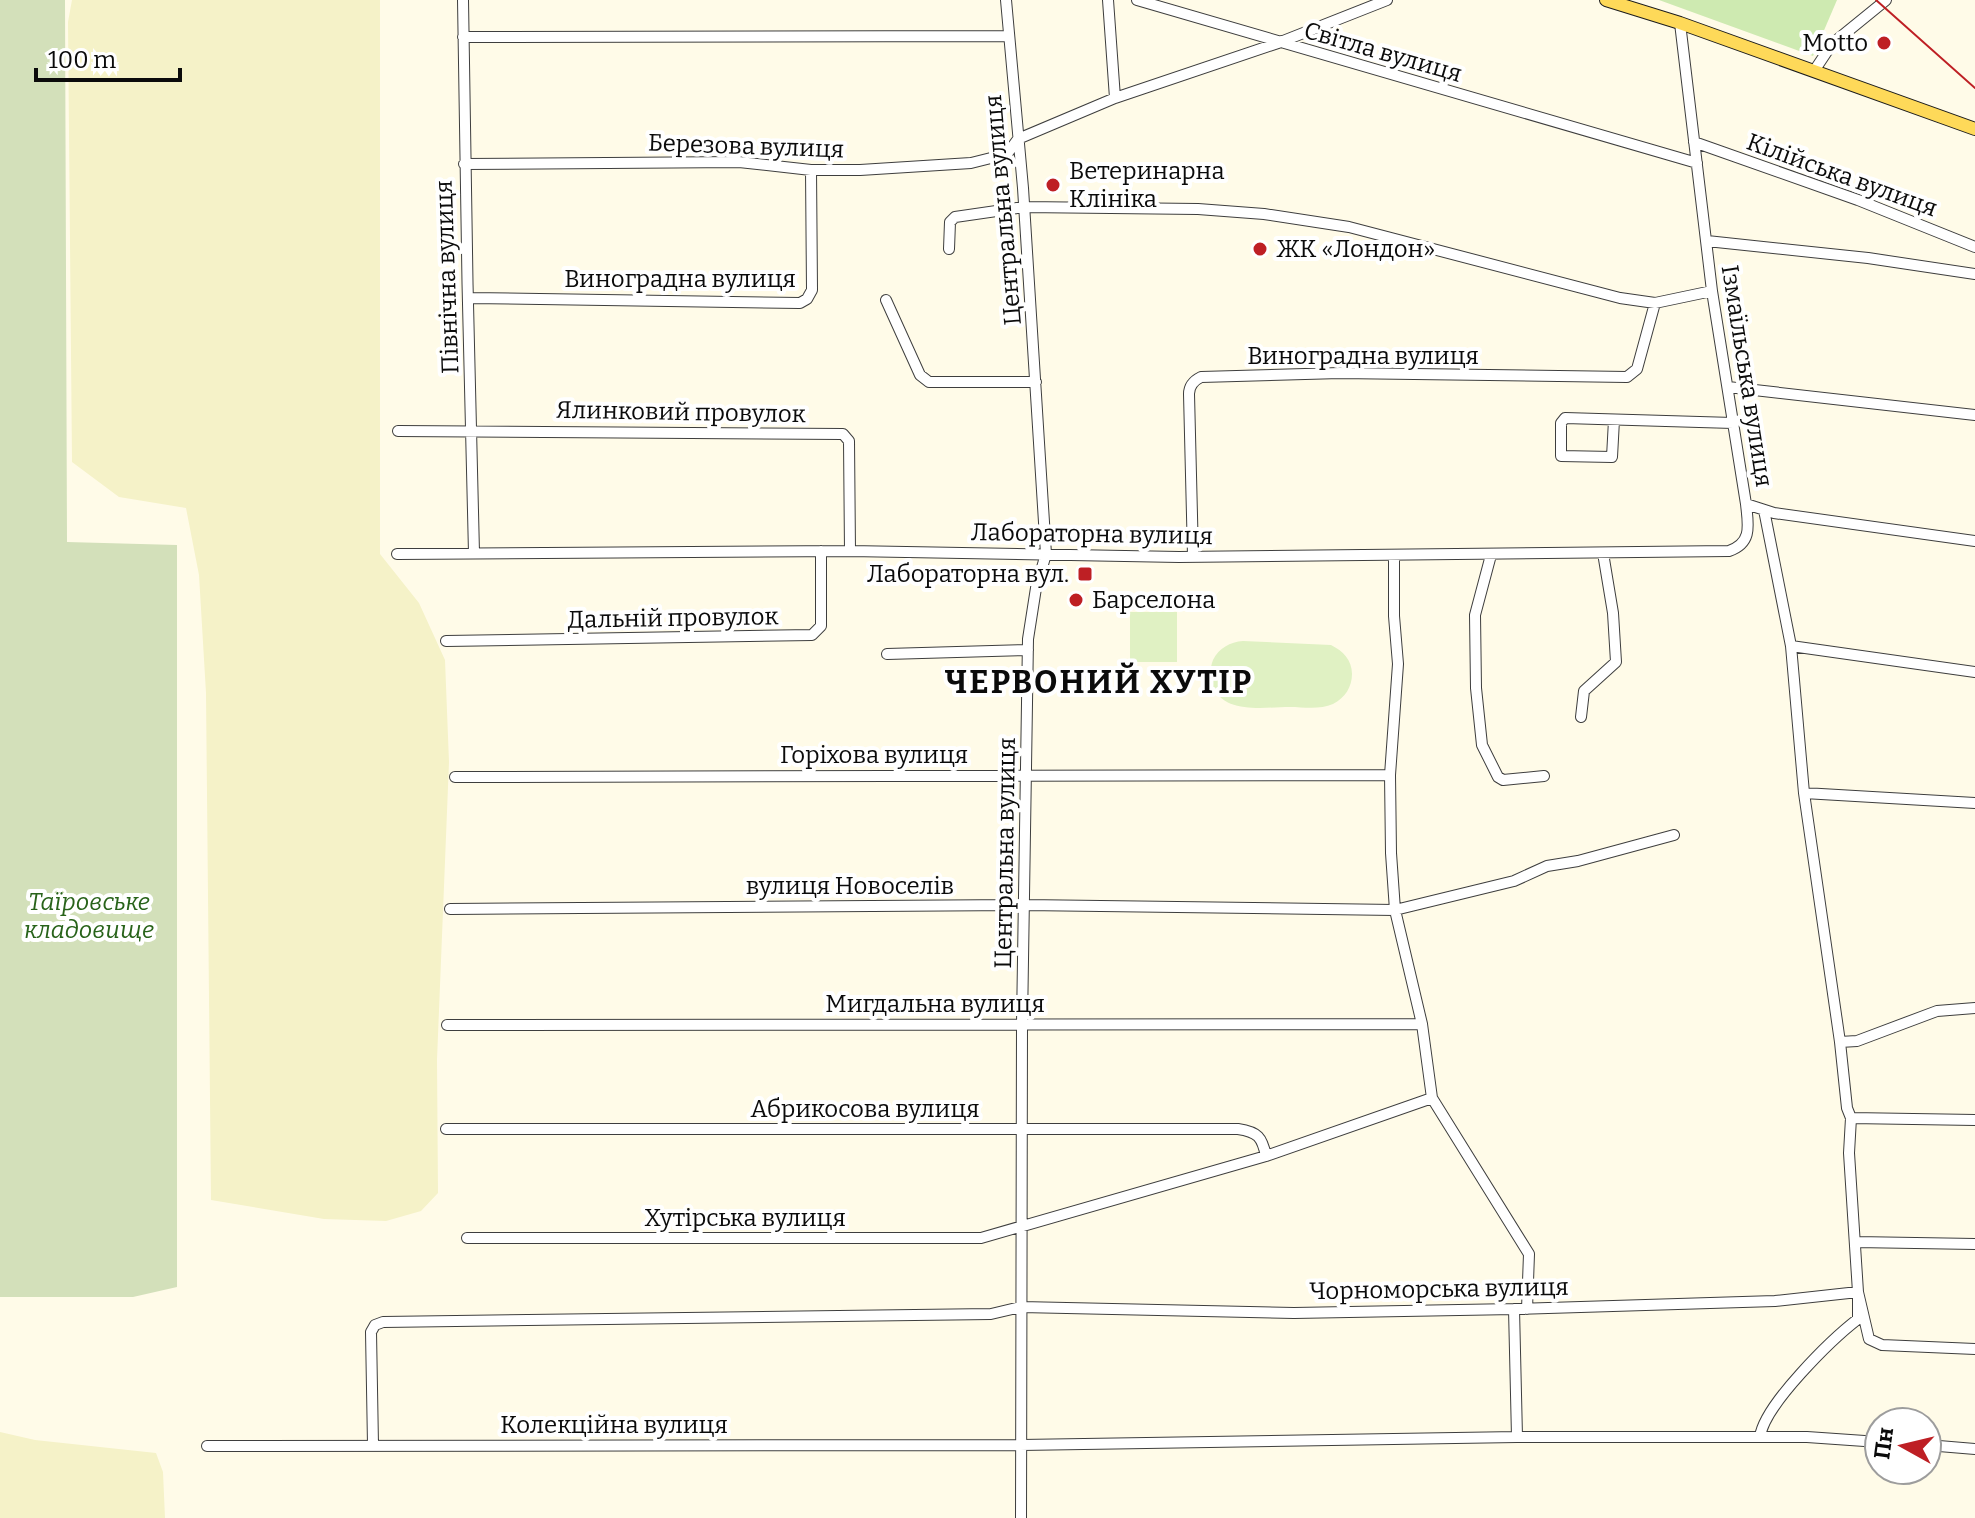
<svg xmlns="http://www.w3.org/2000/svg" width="1975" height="1518" font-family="Bitter,serif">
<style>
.farmland{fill:#f5f2c8}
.green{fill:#ceeab1}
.cemetery{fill:#d3e0ba}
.pitch{fill:#e0f1c3}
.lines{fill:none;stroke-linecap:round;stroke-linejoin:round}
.minor-casing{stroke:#3e3e3e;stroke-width:12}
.major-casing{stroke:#1c1c1c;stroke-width:14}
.minor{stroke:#fff;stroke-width:10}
.major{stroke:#fed959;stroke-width:12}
.tram{stroke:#be1f24;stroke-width:2}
.poi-dot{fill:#be1f24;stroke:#fff;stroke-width:3}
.labels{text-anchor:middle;stroke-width:8;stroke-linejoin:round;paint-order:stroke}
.poi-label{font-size:24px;fill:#0b0b0b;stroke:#fff;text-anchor:start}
.street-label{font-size:24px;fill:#0b0b0b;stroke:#fff}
.park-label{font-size:24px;font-style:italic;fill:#28631a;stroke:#fff}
.district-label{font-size:32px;font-weight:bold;letter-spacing:2px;fill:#0b0b0b;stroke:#fff}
</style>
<rect width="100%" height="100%" fill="#fffbe8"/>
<path class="farmland" d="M72 0H380V554L419 603 445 660 449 762 437 1060 438 1193 421 1211 386 1221 324 1219 211 1200 206 693 199 575 186 508 119 497 72 462 68 22Z
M0 1432 35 1440 156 1453 163 1472 165 1518H0Z"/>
<path class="green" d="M1659 0H1837L1813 56Z"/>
<path class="cemetery" d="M0 0H65L67 542 177 545V1287L133 1297H0Z"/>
<path class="pitch" d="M1130 612H1177V662H1130Z
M1243 641 1331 645C1343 651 1352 660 1352 674 1352 687 1345 698 1333 704 1320 710 1303 707 1290 707 1264 707 1222 715 1212 684 1209 677 1210 668 1213 660 1219 648 1230 642 1243 641Z"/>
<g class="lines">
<g class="minor-casing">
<path id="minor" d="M463 0C465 184 469 369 474 553
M1006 0 1023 188 1046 554 1036 588 1028 639 1022 1024 1021 1518
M1108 0 1115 98
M1137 0 1697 163
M463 37 1009 36
M1814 71 1832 44 1886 0
M1694 142 1858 200 1975 247
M464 164 739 162 811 170H860L971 163 1007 154 1018 139 1115 98 1278 43 1387 0
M1707 241 1868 258 1975 274
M949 249 950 222 955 217 1024 207 1198 209 1264 214 1349 227 1620 298 1655 303 1712 291
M469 298 800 303 807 299 812 290 811 170
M886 300 920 375 929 382H1036
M1728 387 1975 415
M1614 420 1612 457 1561 456V423L1565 418 1733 423
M398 431 843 434 849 441 850 551
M1746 504 1774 513 1975 541
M1764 510 1791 646 1975 672
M397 554 850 551 1179 557 1729 551C1753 543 1748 524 1746 504L1712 291 1680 23
M1491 555 1475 615 1476 688 1482 745 1498 777 1503 780 1544 776
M1193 556 1189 394C1189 386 1193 381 1201 377L1340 373 1627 377 1637 369 1655 303
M1394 556V616L1398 664 1390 775 1391 853 1395 910 1422 1024 1432 1098 1529 1254 1527 1309
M446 641 812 635 821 626V551
M1791 646 1804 793 1975 803
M887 654 1028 650
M1581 717 1584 691 1616 662 1613 613 1603 553
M455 777 1390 775
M1804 793 1840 1042 1847 1108 1851 1118 1975 1120
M450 909 1025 905 1395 910 1514 881 1547 866 1578 861 1674 835
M447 1025 1422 1024
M1840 1042 1857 1041 1937 1011 1975 1008
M1851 1118 1849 1153 1858 1292 1869 1339 1882 1345 1975 1349
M446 1129H1238C1258 1132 1262 1137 1266 1156
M467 1238H981L1266 1156 1432 1098
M1856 1242 1975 1244
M1514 1309 1517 1437
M373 1445 371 1332 375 1325 383 1322 991 1314 1021 1307 1294 1313 1514 1309 1775 1301 1858 1292V1319C1832 1339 1764 1405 1760 1437
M1927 1445 1975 1449
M207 1446 1021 1445 1517 1437H1807L1879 1442"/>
</g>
<g class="major-casing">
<path id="major" d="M1606 0 1680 23 1975 129"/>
</g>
<use href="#minor" class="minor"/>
<use href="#major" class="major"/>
<path class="tram" d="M1876 0 1975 88"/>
</g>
<g class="poi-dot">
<circle cx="1884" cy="43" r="8"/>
<circle cx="1053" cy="185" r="8"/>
<circle cx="1260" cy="249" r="8"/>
<rect x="1077" y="566" width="16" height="16" rx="4"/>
<circle cx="1076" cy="600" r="8"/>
</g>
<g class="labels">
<g class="poi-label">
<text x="1868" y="51" text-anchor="end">Motto</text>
<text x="1069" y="179">Ветеринарна<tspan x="1069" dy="28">Клініка</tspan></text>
<text x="1276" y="257">ЖК «Лондон»</text>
<text x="1069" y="582" text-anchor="end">Лабораторна вул.</text>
<text x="1092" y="608">Барселона</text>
</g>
<g class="street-label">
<text transform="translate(1383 52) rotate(16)" y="8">Світла вулиця</text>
<text transform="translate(746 146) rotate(2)" y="8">Березова вулиця</text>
<text transform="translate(1842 175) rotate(20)" y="8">Кілійська вулиця</text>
<text transform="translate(1003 210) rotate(-95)" y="8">Центральна вулиця</text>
<text transform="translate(447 277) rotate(-92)" y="8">Північна вулиця</text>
<text x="680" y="287">Виноградна вулиця</text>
<text x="1363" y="364">Виноградна вулиця</text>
<text transform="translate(1747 376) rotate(81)" y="8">Ізмаїльська вулиця</text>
<text transform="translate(681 412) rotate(1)" y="8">Ялинковий провулок</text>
<text transform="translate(1092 534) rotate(1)" y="8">Лабораторна вулиця</text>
<text transform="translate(673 618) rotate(-1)" y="8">Дальній провулок</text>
<text x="874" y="763">Горіхова вулиця</text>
<text transform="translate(1005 853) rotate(-89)" y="8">Центральна вулиця</text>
<text x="850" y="894">вулиця Новоселів</text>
<text x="935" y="1012">Мигдальна вулиця</text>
<text x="865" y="1117">Абрикосова вулиця</text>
<text x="745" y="1226">Хутірська вулиця</text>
<text transform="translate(1439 1289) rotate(-1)" y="8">Чорноморська вулиця</text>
<text x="614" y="1433">Колекційна вулиця</text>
</g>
<g class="park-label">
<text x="89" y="910">Таїровське<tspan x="89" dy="28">кладовище</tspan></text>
</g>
<g class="district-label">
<text x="1099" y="693">ЧЕРВОНИЙ ХУТІР</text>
</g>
</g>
<g transform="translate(1903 1446) rotate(278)"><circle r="38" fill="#ffffff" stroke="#9d9d9d" stroke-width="2"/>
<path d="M0-6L14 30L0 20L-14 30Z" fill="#be1f24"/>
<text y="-12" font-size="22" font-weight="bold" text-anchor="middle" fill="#0b0b0b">Пн</text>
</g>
<path d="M36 68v12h144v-12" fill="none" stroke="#0b0b0b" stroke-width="4"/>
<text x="48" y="68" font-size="24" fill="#0b0b0b" stroke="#ffffff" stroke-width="6" paint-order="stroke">100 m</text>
</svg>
